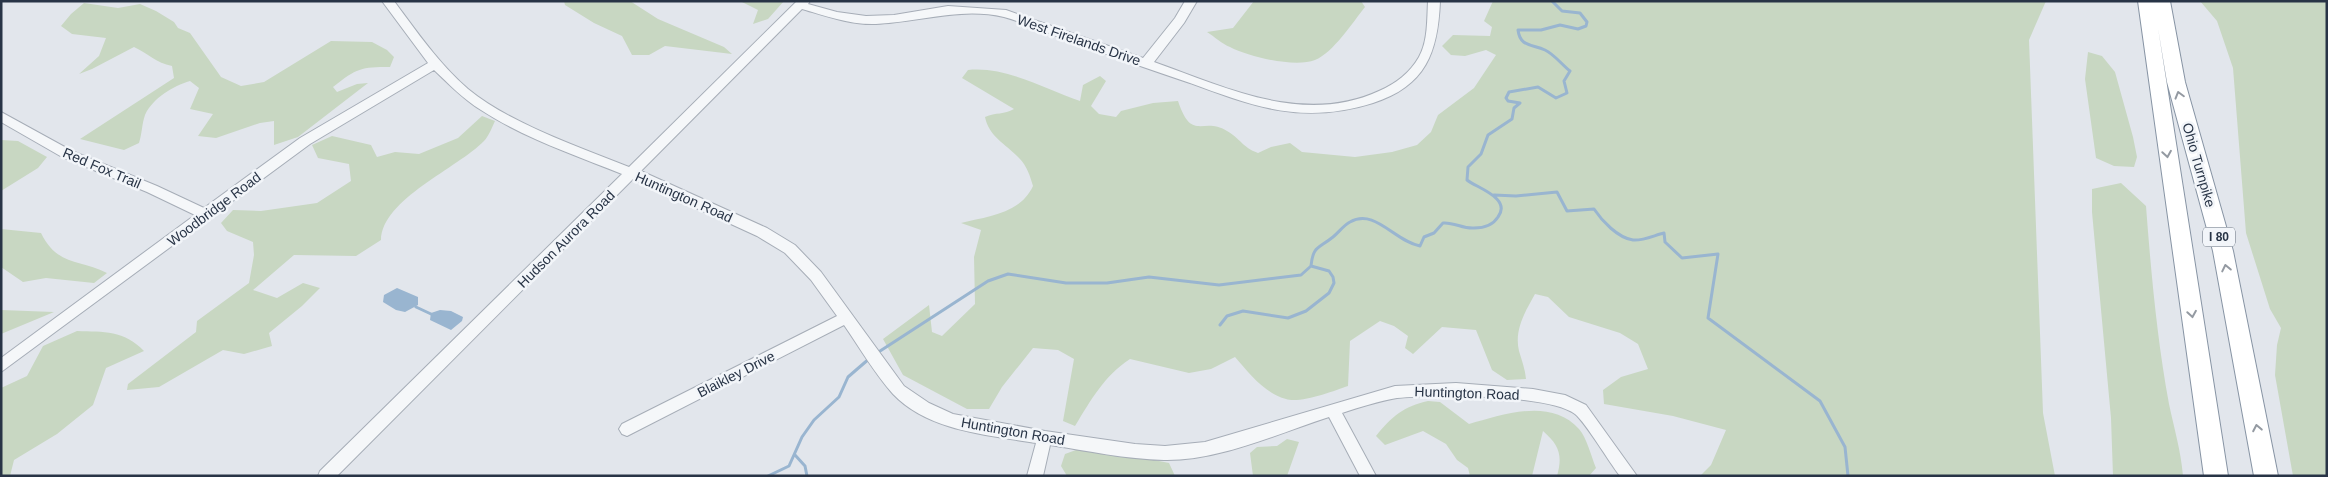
<svg xmlns="http://www.w3.org/2000/svg" width="2328" height="477" font-family="Arial,sans-serif">
<style>
.green{fill:#c8d7c2}
.water{fill:#99b5d0}
.lines{fill:none;stroke-linecap:round;stroke-linejoin:round}
.stream{stroke:#99b5d0;stroke-width:3}
.minor-casing{stroke:#a6adb7;stroke-width:2}
.highway-casing{stroke:#8794a4;stroke-width:2}
.minor{fill:#f5f7f9;fill-rule:evenodd}
.highway{fill:#fff;fill-rule:evenodd}
.oneway{stroke:#949aa2}
.labels{text-anchor:middle;stroke-width:5;stroke-linejoin:round;paint-order:stroke}
.shield{fill:#f2f5f9;stroke:#656e7c;stroke-width:1}
.shield-label{font-size:12px;font-weight:bold;fill:#283446}
.street-label{font-size:14px;fill:#283446;stroke:#f2f5f9}
</style>
<rect width="100%" height="100%" fill="#e2e6ec"/>
<path class="green" d="M564 1H630L658 19 724 47 732 54 665 46 649 55H632L622 36 594 23 565 5Z
M740 1H784L768 19 753 24 758 10Z
M1254 1H1361L1365 7C1353 22 1333 53 1315 60 1295 68 1249 57 1230 47 1222 44 1215 37 1207 32L1233 28Z
M1493 1H2046L2029 40 2043 413 2055 476H1700L1711 465 1726 430 1673 416 1604 404 1603 390 1621 377 1648 369 1638 344 1620 333 1569 317 1548 297 1535 294C1525 312 1514 330 1519 351 1522 361 1525 369 1526 379L1507 380 1492 370 1476 330 1442 327 1413 354 1405 348 1408 336 1394 326 1380 321 1350 341 1348 386C1334 391 1299 404 1286 399 1264 393 1249 373 1235 357L1211 369 1189 373 1130 359C1104 376 1091 400 1075 426L1063 421 1074 359 1058 350 1033 348 1002 387 989 409H967L903 375 883 339 929 305 932 332 942 336 975 304 974 257 981 230 961 223C988 216 1020 214 1033 186 1030 176 1027 166 1019 158 1006 144 989 137 985 117 996 112 1004 115 1014 109L962 78 968 70C1006 66 1045 89 1080 101L1083 85 1100 76 1106 81 1091 106 1099 114 1116 117 1121 111 1153 103 1178 101C1192 143 1203 116 1227 131 1241 139 1242 147 1258 153L1271 147 1290 143 1302 152 1355 157 1392 152 1417 145 1431 132 1438 115 1474 88 1496 55 1486 50 1465 56 1451 55 1442 46 1453 35 1490 36 1492 27 1484 21Z
M2200 1H2327V476H2293L2275 375 2277 345 2281 328 2270 309 2246 233 2233 68 2217 21Z
M84 3 118 8 140 4 156 11 174 22 178 28 190 33 221 77 241 86 264 82 331 41 372 42 387 50 394 57 390 67C361 67 357 68 333 87L337 92 357 84 368 83 298 137 274 145V121L260 123 216 138 198 136 213 114 190 109 199 88 190 81C173 86 153 98 145 115 142 123 142 134 139 143L124 150 80 139 174 78 172 66C156 63 149 54 134 47L92 69 79 74 99 56 106 38 72 34 61 26 71 14Z
M2088 52 2102 56 2115 72 2133 137 2137 157 2134 167 2114 166 2096 158 2085 79Z
M482 116 495 121C492 127 489 136 484 141 458 168 382 199 381 240L356 256 294 255 253 290 277 298 303 283 320 288 302 306 269 333 272 346 244 354 223 350 159 387 127 390 128 384 196 332 197 321 249 283 254 255 253 242 227 231 221 223 233 210 261 211 317 203 351 181 349 164 318 158 312 145 332 136 371 145 377 157 395 152 419 154 458 138Z
M1 140 18 141 47 157 38 168 1 191Z
M2121 183 2146 206C2151 272 2157 339 2169 404 2174 428 2181 451 2183 476H2113L2111 418 2092 212V189Z
M1 229 41 233C57 266 79 259 107 273L94 283 46 278 23 282 1 267Z
M1 310 54 312 1 334Z
M77 331C104 332 124 330 144 351L106 368 93 405 57 434 14 460 10 476H1V388L27 376 43 346Z
M1428 401 1440 402 1469 424C1503 415 1550 397 1579 429 1587 438 1591 456 1596 468L1589 476H1557C1563 455 1559 445 1543 431L1532 476H1470L1468 468 1457 460 1446 444 1423 431 1385 445 1376 436C1391 417 1404 406 1428 401Z
M1287 439 1299 442 1287 476H1253L1250 453 1257 447 1277 446Z
M1094 448 1169 463 1175 476H1067L1061 466 1065 454 1076 450Z"/>
<path class="water" d="M397 288 418 297V305L405 312 396 310 383 302 384 295Z
M440 310 451 311 463 317 462 321 451 330 430 320 431 313Z"/>
<g class="lines">
<path class="stream" d="M1494 195 1516 196 1557 192 1567 211 1594 209C1602 221 1618 238 1633 240 1643 241 1655 235 1664 233L1665 242 1682 258 1718 254 1708 318 1820 401 1845 447 1848 476
M416 307 431 314
M1220 325 1227 316 1243 311 1288 318 1306 311 1329 293 1334 283 1333 277 1329 271 1311 266
M877 353 988 281 1008 274 1066 283H1107L1149 277 1219 285 1301 275 1311 266C1313 246 1318 249 1333 237 1339 232 1344 225 1350 222 1375 208 1394 241 1420 246L1424 237 1434 233 1443 223C1454 222 1463 229 1474 228 1483 228 1493 225 1498 217 1512 198 1477 188 1467 180L1468 167 1481 154 1488 135 1512 119 1514 108 1520 103 1508 101 1506 98 1509 92 1538 87 1556 98 1567 93 1564 81 1570 71C1562 65 1554 54 1545 50 1532 44 1520 47 1518 30H1541L1560 25 1578 29 1586 26 1587 22 1580 13 1562 11 1552 1
M795 455 805 466 807 476
M768 476 789 466 802 437 814 420 839 397 848 377 870 358"/>
<g class="minor-casing">
<path id="minor" d="M382 1H394C417 32 439 64 468 89 509 123 579 147 629 167L797 1H810L808 4 837 12 866 16 894 15 948 6 1006 10 1143 58 1175 18 1185 1H1197L1184 23 1154 62C1225 87 1303 126 1379 91 1395 84 1410 73 1419 57 1428 41 1427 20 1428 1H1440C1438 52 1426 86 1373 103 1303 125 1255 107 1190 83 1148 69 1106 54 1065 39 1045 32 1025 23 1004 17 960 7 920 22 876 24 851 25 826 16 802 9L641 171 767 228 795 245 821 272 904 386 929 403 953 414 1045 431 1135 444 1165 446 1205 442 1395 386 1456 383 1533 389 1565 395 1586 405 1637 476H1620C1609 462 1586 423 1575 414 1549 394 1431 394 1397 398 1379 401 1360 407 1342 413L1376 476H1360L1329 417C1277 434 1218 461 1164 460 1126 459 1088 451 1050 445L1043 476H1027L1036 443C988 435 928 431 893 394 875 374 860 348 844 325L627 436 622 434 619 429 622 424 837 316 811 280 785 253 757 236 633 179 337 476H318L320 471 622 174C574 155 524 138 481 110 463 99 449 84 434 70L310 144 1 372V358L195 215 147 192 62 157 1 122V112L72 151 157 186 204 208 300 138 428 63Z"/>
</g>
<g class="highway-casing">
<path id="highway" d="M2138 1H2170L2185 82 2233 251 2278 476H2254L2213 251 2167 82 2158 28 2228 476H2204Z"/>
</g>
<use href="#minor" class="minor"/>
<use href="#highway" class="highway"/>
</g>
<defs><path id="oneway-chevron" d="M-2-3.5L2.5 0L-2 3.5" fill="none" stroke-width="1.6" stroke-linecap="round" stroke-linejoin="round" transform="scale(1.25)"/></defs>
<g class="oneway">
<use href="#oneway-chevron" transform="translate(2179 95) rotate(-106)"/>
<use href="#oneway-chevron" transform="translate(2167 154) rotate(81)"/>
<use href="#oneway-chevron" transform="translate(2226 268) rotate(-102)"/>
<use href="#oneway-chevron" transform="translate(2192 314) rotate(81)"/>
<use href="#oneway-chevron" transform="translate(2257 428) rotate(-101)"/>
</g>
<g class="labels">
<rect class="shield" x="2203" y="227.5" width="32" height="19" rx="4"/>
<g class="shield-label">
<text x="2219" y="241">I 80</text>
</g>
<g class="street-label">
<text transform="translate(1079 40) rotate(19)" y="5">West Firelands Drive</text>
<text transform="translate(2199 165) rotate(74)" y="5">Ohio Turnpike</text>
<text transform="translate(102 168) rotate(23)" y="5">Red Fox Trail</text>
<text transform="translate(684 197) rotate(24)" y="5">Huntington Road</text>
<text transform="translate(214 209) rotate(-37)" y="5">Woodbridge Road</text>
<text transform="translate(566 239) rotate(-45)" y="5">Hudson Aurora Road</text>
<text transform="translate(736 374) rotate(-27)" y="5">Blaikley Drive</text>
<text transform="translate(1467 393) rotate(2)" y="5">Huntington Road</text>
<text transform="translate(1013 431) rotate(10)" y="5">Huntington Road</text>
</g>
</g>
<rect width="2328" height="477" fill="none" stroke="#283446" stroke-width="5"/>
</svg>
